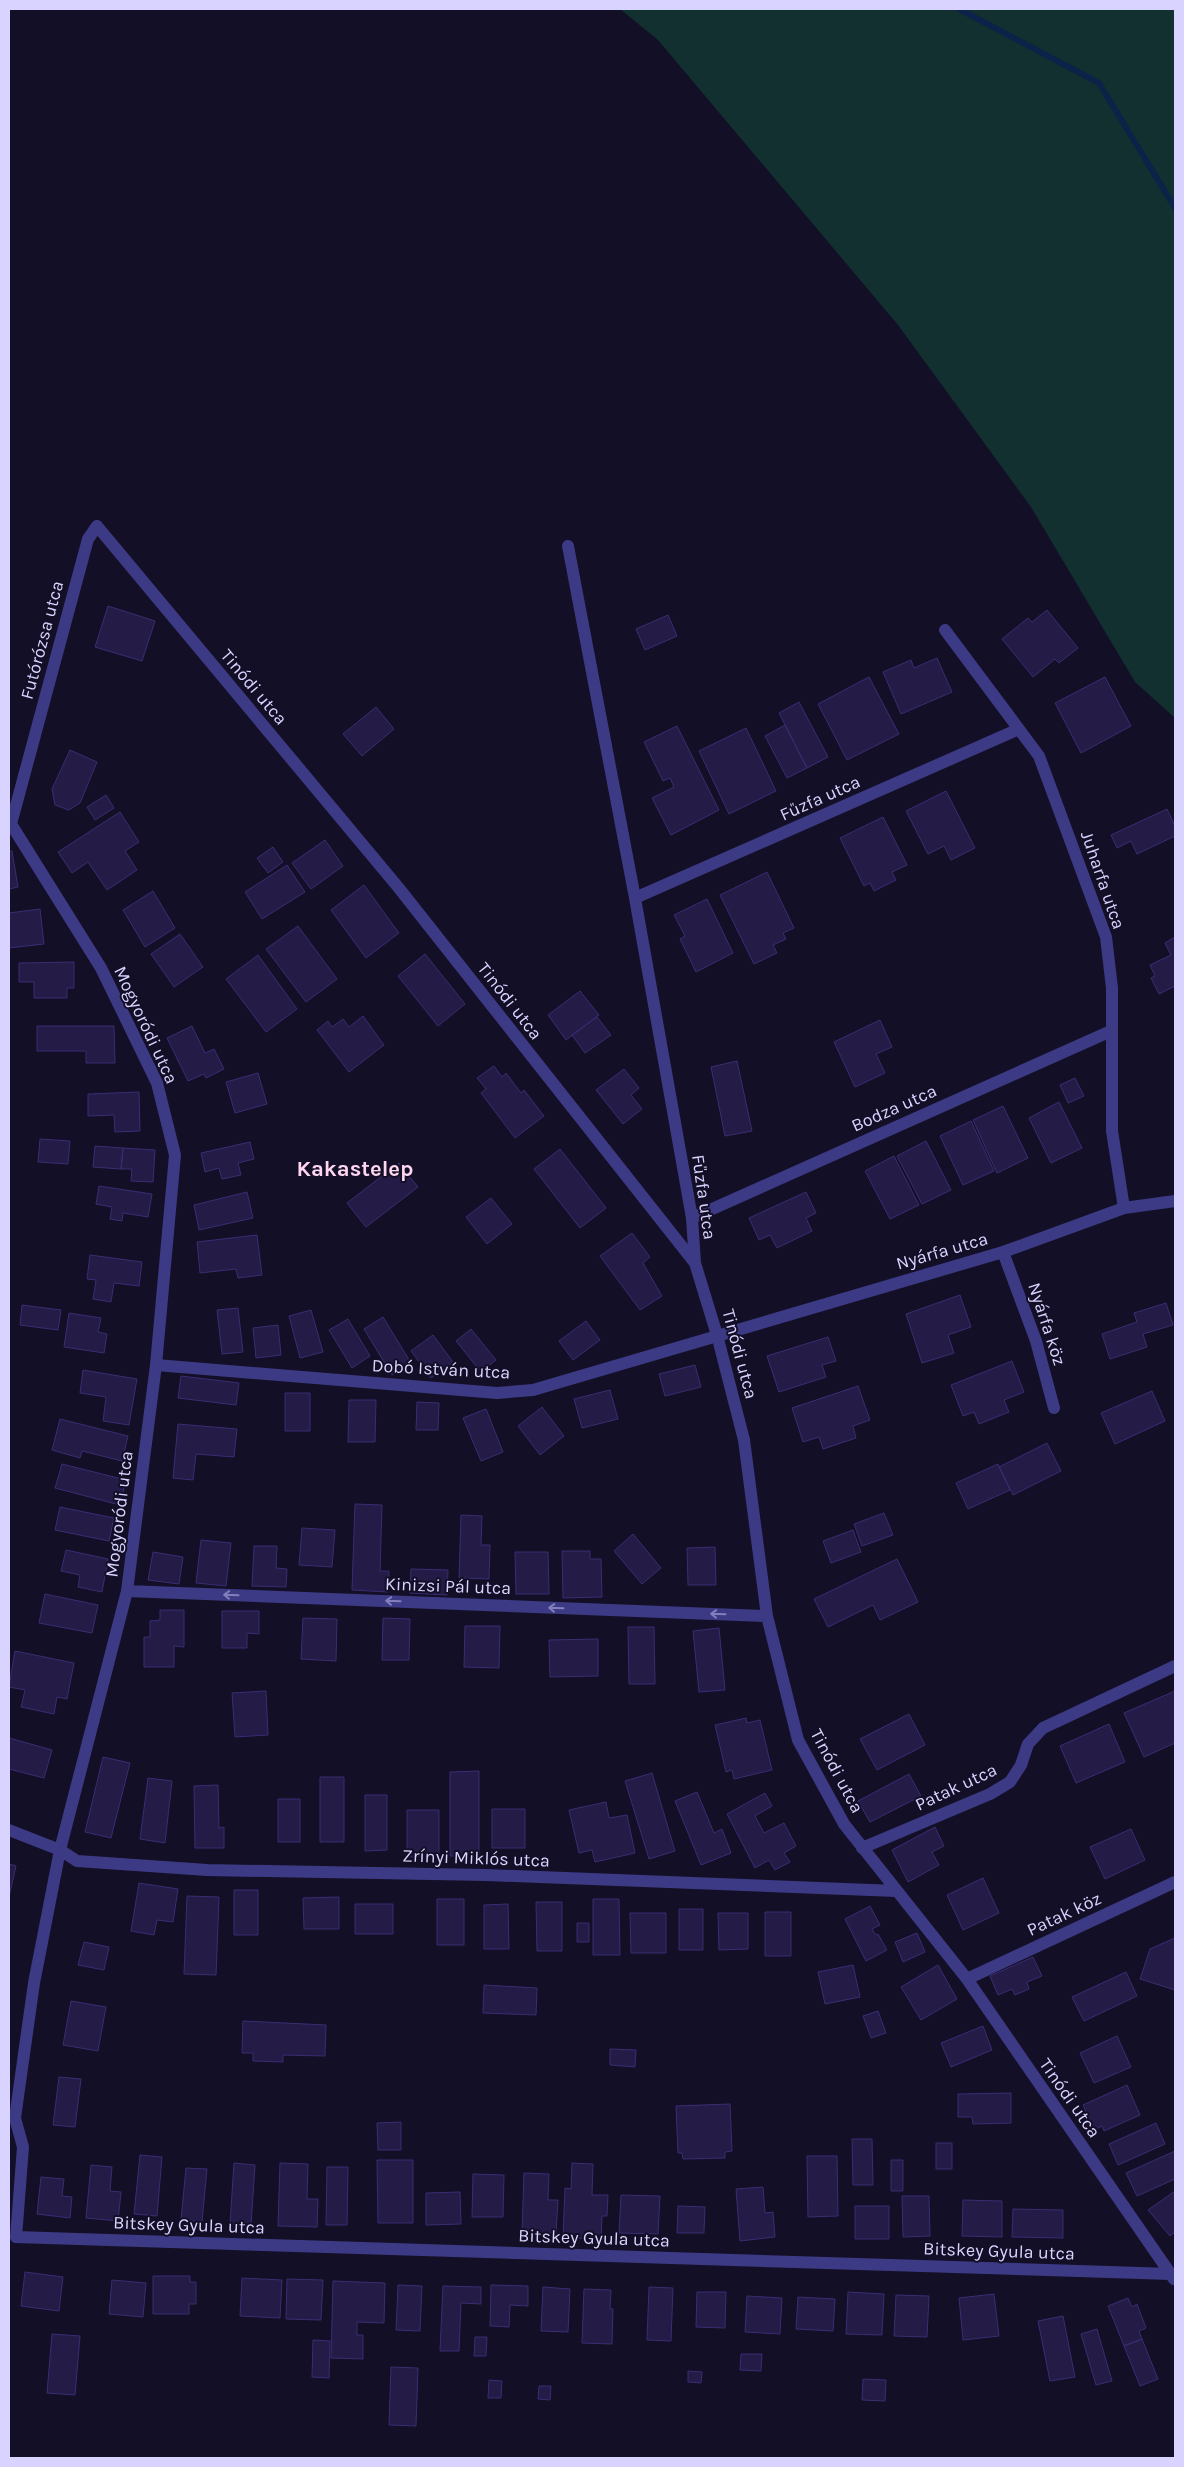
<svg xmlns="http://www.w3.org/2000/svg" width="1184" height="2467" font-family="Karla,sans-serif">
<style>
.green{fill:#12302f}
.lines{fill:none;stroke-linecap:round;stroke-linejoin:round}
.stream{stroke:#0c2248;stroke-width:6}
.building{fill:#241b47;stroke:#3b2d73}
.street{stroke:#3d3a85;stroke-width:12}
.oneway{stroke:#837fbc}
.labels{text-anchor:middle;stroke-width:4;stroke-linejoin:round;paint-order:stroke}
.street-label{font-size:18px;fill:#d9d4ff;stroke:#130f26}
.district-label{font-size:22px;font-weight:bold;fill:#ffd6f0;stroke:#130f26}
</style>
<rect width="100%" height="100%" fill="#130f26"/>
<path class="green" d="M620 9H1175V718L1135 682 1031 507 898 325 658 40Z"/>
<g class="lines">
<path class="stream" d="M959 9 1099 83 1175 208"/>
</g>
<path class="building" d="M108 606 155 621 142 661 95 647Z
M1047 610 1078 648 1059 663 1055 659 1033 677 1002 639 1028 618 1032 622Z
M668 615 677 636 645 650 636 629Z
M937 658 952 692 901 714 883 672 911 660 914 668Z
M869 677 899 734 847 760 818 704Z
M1105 677 1131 726 1081 753 1055 703Z
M799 702 828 757 807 768 779 713Z
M376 707 394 729 362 756 343 734Z
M785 725 807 768 787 778 765 736Z
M677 726 719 810 671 835 652 798 674 787 670 778 663 781 644 742Z
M746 728 776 791 729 814 699 751Z
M70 750 97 762 80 803 69 810 55 805 52 789Z
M946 791 975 848 951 860 944 846 928 854 906 811Z
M106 795 114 808 95 820 87 807Z
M1167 809 1175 826V836L1137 854 1131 841 1117 848 1111 835Z
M120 812 139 842 125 851 137 870 107 890 88 862 72 873 58 852Z
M883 817 907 865 892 872 896 880 874 891 870 883 864 886 840 838Z
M325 840 343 866 311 889 292 863Z
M273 847 283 862 268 873 257 858Z
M9 851H12L18 887 9 889Z
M287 865 305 892 262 919 245 892Z
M767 872 794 928 783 933 786 939 773 945 777 953 754 964 720 895Z
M364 885 399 933 366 958 331 910Z
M153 891 175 928 145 947 123 910Z
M707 899 733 953 696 972 680 939 685 936 674 915Z
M40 909 44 944 9 948V913Z
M298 926 337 979 306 1002 266 949Z
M180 934 203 967 174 987 151 954Z
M1175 937V986L1159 994 1151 978 1155 976 1150 965 1171 955 1165 943Z
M425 954 465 1004 438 1026 398 976Z
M258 955 297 1009 266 1032 226 979Z
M74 962V988H67V998H34V982H19V963Z
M580 991 599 1015 566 1040 548 1015Z
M363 1016 384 1045 349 1072 317 1030 328 1021 332 1027 343 1019 349 1027Z
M597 1017 611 1035 585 1053 572 1035Z
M880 1020 892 1047 876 1054 885 1073 855 1087 834 1042Z
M37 1026H114L115 1063H86V1051H37Z
M192 1026 205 1053 214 1049 224 1069 206 1078 204 1074 188 1081 167 1038Z
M737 1061 752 1131 725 1136 711 1067Z
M494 1066 502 1077 506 1073 521 1093 524 1090 544 1116 515 1138 481 1093 486 1089 477 1078Z
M624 1069 639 1088 631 1095 642 1109 623 1124 596 1090Z
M258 1073 267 1104 235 1113 226 1082Z
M1075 1078 1084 1096 1068 1103 1060 1085Z
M139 1092 140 1131 115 1132 114 1115 88 1116V1094Z
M1059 1102 1082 1148 1051 1163 1029 1118Z
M1003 1106 1028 1158 997 1173 973 1120Z
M971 1121 994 1171 963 1185 940 1136Z
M40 1139 70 1141 68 1164 38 1162Z
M926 1141 951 1190 922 1204 897 1156Z
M250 1142 254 1159 238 1163 241 1175 222 1179 219 1168 205 1172 201 1153Z
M95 1146 123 1148 121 1169 93 1167Z
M123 1148 155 1150 153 1182 131 1181 132 1169H121Z
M560 1149 606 1208 580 1228 534 1169Z
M894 1156 919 1205 890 1219 865 1171Z
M399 1163 418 1187 366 1227 347 1203Z
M99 1186 152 1194 148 1217 123 1213 122 1221 110 1219 112 1207 96 1204Z
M247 1192 253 1218 199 1230 194 1205Z
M806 1192 816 1213 806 1218 812 1231 777 1248 770 1235 759 1240 749 1218Z
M491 1198 512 1224 487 1244 466 1217Z
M632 1233 650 1257 643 1263 662 1296 640 1310 600 1256Z
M257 1235 262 1275 238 1278 236 1269 200 1273 197 1242Z
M90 1255 142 1262 139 1286 114 1283 111 1302 93 1299 96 1280 87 1279Z
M960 1295 971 1327 948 1335 954 1353 922 1363 906 1314Z
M1166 1303 1173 1325 1143 1334 1147 1347 1110 1359 1102 1334 1137 1322 1134 1313Z
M22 1305 61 1310 58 1330 20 1325Z
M238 1308 243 1352 222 1354 217 1310Z
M311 1310 323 1352 300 1358 289 1316Z
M69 1313 101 1318 98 1332 107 1334 104 1353 64 1347Z
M383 1317 411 1363 392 1375 364 1329Z
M348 1319 370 1356 352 1368 329 1330Z
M586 1321 600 1340 573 1360 559 1341Z
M278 1325 281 1355 256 1358 253 1328Z
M471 1329 496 1360 481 1372 456 1341Z
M433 1335 453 1362 431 1378 411 1351Z
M828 1337 836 1361 822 1365 826 1377 779 1392 767 1356Z
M1012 1361 1024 1392 1004 1400 1009 1412 979 1424 974 1412 963 1416 951 1385Z
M695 1365 701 1387 665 1396 659 1374Z
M83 1370 137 1379 129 1425 103 1421 106 1397 80 1393Z
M181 1376 239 1383 236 1405 178 1398Z
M858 1386 870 1420 853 1426 856 1438 823 1449 819 1437 803 1442 792 1408Z
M610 1390 618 1419 582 1428 574 1399Z
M1152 1391 1165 1421 1115 1444 1101 1413Z
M285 1393H310V1431H285Z
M349 1400H376L375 1442H348Z
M417 1402 439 1403 438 1430H416Z
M542 1407 564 1436 540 1455 518 1426Z
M486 1409 503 1452 481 1461 463 1418Z
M60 1419 128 1436 122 1461 82 1451 80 1458 52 1450Z
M178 1424 237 1429 234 1457 196 1454 193 1480 173 1478Z
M1047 1443 1061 1471 1013 1495 999 1467Z
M62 1464 126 1480 120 1505 55 1488Z
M998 1464 1010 1490 968 1509 956 1483Z
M355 1504 382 1505 380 1571H389L388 1592 352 1590Z
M60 1507 114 1518 109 1541 55 1530Z
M884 1513 893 1535 862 1546 854 1524Z
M461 1515 482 1516 481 1545H490L489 1579 459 1578Z
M302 1528 335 1530 332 1567 299 1565Z
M853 1530 861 1552 831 1563 823 1541Z
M633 1534 661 1568 642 1584 614 1551Z
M201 1540 231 1543 226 1586 196 1583Z
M254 1546H277L276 1568 287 1569 286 1587 252 1586Z
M715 1547 716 1585H688L687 1548Z
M66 1550 108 1559 102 1592 78 1587 80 1575 61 1571Z
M562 1551H590V1559H601L602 1597 563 1598Z
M153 1552 183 1557 179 1584 148 1580Z
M515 1552H548L549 1594H516Z
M897 1559 918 1602 880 1620 873 1605 828 1627 814 1599Z
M411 1569 448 1570 447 1595 410 1593Z
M45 1594 98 1605 92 1633 39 1623Z
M160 1610H184V1647L174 1646V1667H144V1637H150V1621L160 1620Z
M222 1611H259V1634L247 1633V1648H222Z
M303 1618 337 1619 336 1661 301 1659Z
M383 1618 410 1619 409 1660H382Z
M465 1626H500L499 1668 464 1667Z
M628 1627H654L655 1684H629Z
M719 1628 725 1690 699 1692 693 1631Z
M598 1639V1676L550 1677 549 1640Z
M15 1651 74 1663 67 1699 57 1697 54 1714 21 1707 25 1690 9 1687Z
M266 1691 268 1735 235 1737 232 1693Z
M1175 1691V1743L1144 1757 1124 1713Z
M909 1714 925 1745 877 1770 860 1739Z
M746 1718 747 1723 760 1720 772 1770 734 1779 732 1770 726 1772 715 1725Z
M1109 1724 1125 1762 1076 1783 1060 1746Z
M9 1738 52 1750 44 1778 9 1769Z
M103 1757 130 1763 111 1838 85 1832Z
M479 1771V1856H450V1772Z
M652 1773 675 1851 649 1859 625 1781Z
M909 1774 921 1796 870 1822 858 1801Z
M320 1777H344V1842H320Z
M148 1778 172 1781 165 1843 140 1839Z
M218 1785 219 1828 224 1827V1848H195L194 1786Z
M697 1792 714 1833 722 1829 731 1853 701 1865 675 1801Z
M765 1793 772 1806 755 1816 764 1833 784 1823 796 1846 784 1853 790 1862 775 1870 769 1860 755 1868 727 1814Z
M365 1795H387V1850L365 1851Z
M278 1799H300V1842H278Z
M606 1802 609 1818 627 1815 635 1853 595 1862 592 1850 579 1853 569 1810Z
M492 1809H525V1848H492Z
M407 1810H439V1856L407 1857Z
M935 1827 944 1846 932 1852 939 1865 908 1882 892 1850Z
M1131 1829 1145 1860 1105 1879 1090 1847Z
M9 1864 16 1866 9 1897Z
M983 1878 999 1913 963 1930 947 1895Z
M139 1883 178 1889 173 1922 157 1920 154 1935 131 1931Z
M234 1890H258V1935H234Z
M187 1896 219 1897 216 1975 184 1974Z
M339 1897V1929H304L303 1898Z
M437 1899H464V1945H437Z
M593 1899H619L620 1955H593Z
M536 1902H562V1951H537Z
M355 1904H393V1934H355Z
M508 1904 509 1949H484V1905Z
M870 1906 880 1925 872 1929 876 1935 878 1934 887 1950 866 1961 845 1919Z
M679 1909H703V1950H679Z
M765 1912H791V1956H765Z
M630 1913H666V1953H631Z
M718 1913H748V1949L719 1950Z
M577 1923H589V1942H577Z
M917 1933 925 1952 903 1962 895 1942Z
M1175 1938V1990L1140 1979 1150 1949Z
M84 1942 109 1947 104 1970 78 1965Z
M1033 1957 1042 1976 1027 1982 1029 1989 1015 1995 1012 1989 998 1995 990 1976Z
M853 1965 860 1997 825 2004 818 1972Z
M938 1965 957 1999 921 2020 901 1987Z
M1126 1972 1137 1996 1084 2021 1072 1997Z
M484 1985 537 1988 536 2015 483 2013Z
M71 2001 106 2007 98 2051 63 2045Z
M878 2011 886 2033 871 2038 863 2016Z
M243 2021 326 2025 325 2056 283 2055V2062L253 2061V2053H242Z
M983 2026 992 2050 951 2067 941 2043Z
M1117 2036 1131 2067 1094 2083 1080 2053Z
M610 2049 636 2050 635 2067 610 2065Z
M59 2077 81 2079 75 2127 53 2125Z
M1127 2085 1140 2115 1104 2131 1102 2126 1094 2130 1083 2105Z
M1011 2093V2123L973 2124 972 2117H958V2094Z
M730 2104 732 2151 725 2152V2158L683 2159 682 2153H678L676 2106Z
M401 2122V2150H378L377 2123Z
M1156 2123 1165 2144 1118 2165 1109 2144Z
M852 2139H872L873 2185H853Z
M936 2143H952V2169H936Z
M1175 2151V2179L1137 2196 1126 2173Z
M140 2155 162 2157 157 2216 134 2214Z
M807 2156H837L838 2216 808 2217Z
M377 2160H413V2223H378Z
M891 2160H903V2191H891Z
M234 2163 255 2165 251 2225 230 2224Z
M280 2163 308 2164 307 2199H318L317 2227 278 2226Z
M572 2163 593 2164 592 2195H608L607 2216H602L601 2239 563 2238 565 2188 571 2189Z
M91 2165 112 2167 110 2191 121 2192 118 2221 86 2218Z
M327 2167H348L347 2225H326Z
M186 2168 207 2169 202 2222 181 2220Z
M524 2173 549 2174 548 2200H558L556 2233 522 2232Z
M473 2174 504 2175 503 2217H472Z
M41 2177 64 2179 62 2196 72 2197 70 2218 37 2214Z
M763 2187 765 2213 773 2212 775 2237 740 2241 736 2189Z
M1175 2191V2232L1170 2236 1148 2210Z
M460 2192 461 2224 426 2225V2193Z
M621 2195 660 2196 658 2234 619 2233Z
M902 2196H929L930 2236 903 2237Z
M963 2200 1002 2201V2237L962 2236Z
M678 2206 705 2207 704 2233H677Z
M855 2206H889V2239H855Z
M1013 2209 1063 2210V2238L1012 2237Z
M25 2272 63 2277 59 2311 21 2306Z
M153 2276H190V2282H196V2304H189V2314H153Z
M242 2278 282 2280 280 2318 240 2316Z
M287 2279 323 2280 321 2320 286 2319Z
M112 2280 146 2283 143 2317 109 2314Z
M333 2281 385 2283 384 2323 357 2322V2335H363V2359L331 2358Z
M398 2285 422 2286 420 2331 396 2330Z
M491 2285 528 2286V2306L510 2305 509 2327 490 2326Z
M443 2286 481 2287V2304L461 2303 459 2351H440Z
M543 2287 570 2289 568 2332 541 2331Z
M649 2287 673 2288 671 2341 647 2340Z
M584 2289 611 2290 610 2309H613L612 2344 582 2343Z
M697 2292H726L725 2328 696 2327Z
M848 2292 884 2294 882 2335 846 2334Z
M994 2294 999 2336 963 2340 959 2298Z
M896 2295 929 2296 927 2337 894 2336Z
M747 2296 782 2298 780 2334 745 2332Z
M798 2297 835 2299 833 2331 796 2329Z
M1128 2298 1132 2307 1137 2304 1146 2328 1139 2331 1142 2339 1124 2346 1108 2306Z
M1063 2316 1075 2377 1050 2381 1038 2321Z
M1097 2329 1112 2381 1096 2385 1081 2334Z
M52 2334 80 2336 75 2395 47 2393Z
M475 2337H487L486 2356H474Z
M1142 2339 1158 2379 1140 2386 1124 2346Z
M313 2340 330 2341 329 2378 312 2377Z
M741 2354H762L761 2371 740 2370Z
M391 2367 418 2368 416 2426 389 2425Z
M688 2371 702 2372 701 2383 688 2382Z
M863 2379 886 2380 885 2401 862 2400Z
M489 2380 502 2381 501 2398H488Z
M539 2386H551L550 2400 538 2399Z"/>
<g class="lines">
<path class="street" d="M568 546 635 898 692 1218 695 1263
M945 630 1039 756 1106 937 1112 988V1131L1124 1208
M11 824 101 968 157 1083 175 1155 156 1365 127 1591 60 1850 34 1983 15 2118 23 2147 16 2237 1171 2274
M11 824 88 539 97 526 398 887 695 1263 717 1335 744 1440 767 1616 798 1740 844 1824 967 1979 1174 2279
M635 898 1019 729
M692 1218 1111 1031
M1003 1252 1036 1341 1054 1408
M156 1365 497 1393 533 1390 1003 1252 1124 1208 1175 1201
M127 1591 767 1616
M9 1830 60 1850 77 1861 207 1870 486 1875 896 1891
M862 1848 990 1794 1010 1782 1021 1765 1028 1744 1043 1728 1175 1666
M967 1979 1175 1882"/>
</g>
<defs><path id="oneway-shaft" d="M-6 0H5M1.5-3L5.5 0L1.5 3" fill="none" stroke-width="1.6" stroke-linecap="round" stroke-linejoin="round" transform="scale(1.25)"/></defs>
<g class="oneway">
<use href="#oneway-shaft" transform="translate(231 1595) rotate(-178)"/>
<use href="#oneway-shaft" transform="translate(393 1601) rotate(-178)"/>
<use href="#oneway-shaft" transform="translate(556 1608) rotate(-178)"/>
<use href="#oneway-shaft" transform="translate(718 1614) rotate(-178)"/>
</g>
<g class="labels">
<g class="street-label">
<text transform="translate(42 640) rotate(-75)" y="6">Futórózsa utca</text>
<text transform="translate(254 687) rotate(50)" y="6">Tinódi utca</text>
<text transform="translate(820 798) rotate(-24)" y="6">Fűzfa utca</text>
<text transform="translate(1103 880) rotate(71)" y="6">Juharfa utca</text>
<text transform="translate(510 1001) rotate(52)" y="6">Tinódi utca</text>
<text transform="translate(146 1025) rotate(65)" y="6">Mogyoródi utca</text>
<text transform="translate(894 1108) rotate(-24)" y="6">Bodza utca</text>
<text transform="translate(704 1197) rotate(82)" y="6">Fűzfa utca</text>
<text transform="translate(942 1251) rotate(-16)" y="6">Nyárfa utca</text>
<text transform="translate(1047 1324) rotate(72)" y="6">Nyárfa köz</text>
<text transform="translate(740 1354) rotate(75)" y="6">Tinódi utca</text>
<text transform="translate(441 1369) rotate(3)" y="6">Dobó István utca</text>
<text transform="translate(119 1514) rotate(-83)" y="6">Mogyoródi utca</text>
<text transform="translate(448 1586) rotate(2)" y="6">Kinizsi Pál utca</text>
<text transform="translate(837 1771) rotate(62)" y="6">Tinódi utca</text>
<text transform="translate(956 1787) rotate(-25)" y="6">Patak utca</text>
<text transform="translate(476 1858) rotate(2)" y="6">Zrínyi Miklós utca</text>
<text transform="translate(1064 1914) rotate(-25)" y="6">Patak köz</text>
<text transform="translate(1070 2098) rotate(55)" y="6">Tinódi utca</text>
<text transform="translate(189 2225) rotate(2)" y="6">Bitskey Gyula utca</text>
<text transform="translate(594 2238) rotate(2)" y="6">Bitskey Gyula utca</text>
<text transform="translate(999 2251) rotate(2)" y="6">Bitskey Gyula utca</text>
</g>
<g class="district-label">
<text x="355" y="1176">Kakastelep</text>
</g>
</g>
<rect width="1184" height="2467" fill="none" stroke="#d9d4ff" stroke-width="20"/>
</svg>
